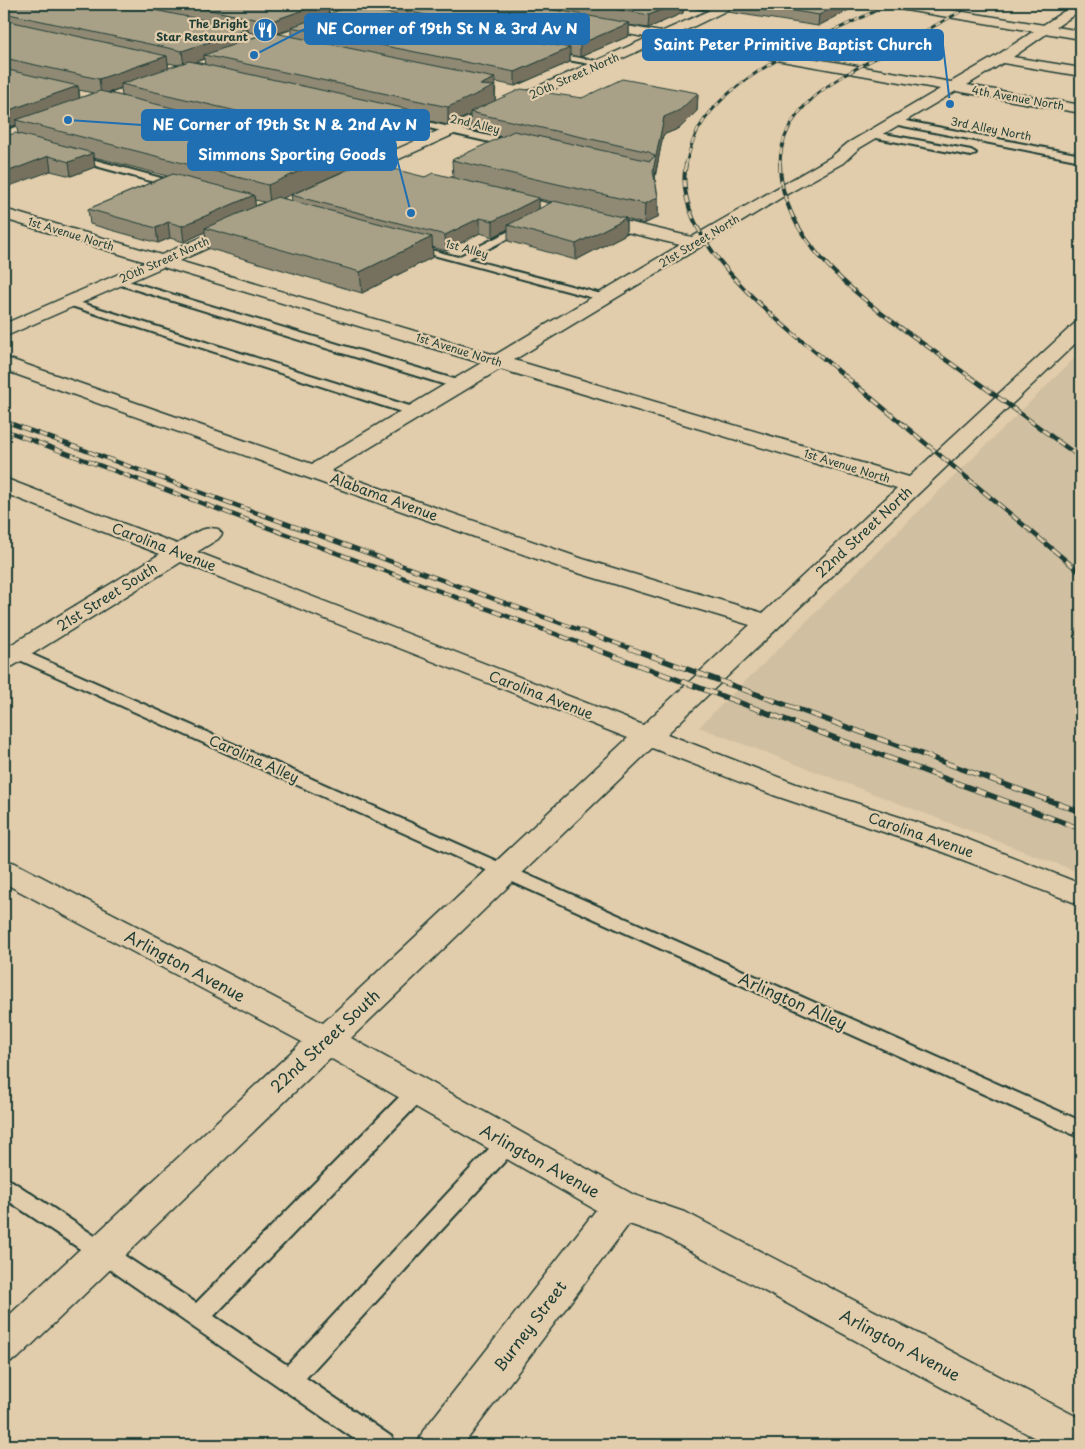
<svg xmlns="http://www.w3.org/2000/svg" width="1085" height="1449" font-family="'Playpen Sans',sans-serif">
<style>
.built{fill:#d0bfa0}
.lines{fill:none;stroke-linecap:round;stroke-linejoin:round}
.service-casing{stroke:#1f3d34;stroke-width:4}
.minor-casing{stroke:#1f3d34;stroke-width:3}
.tertiary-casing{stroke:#1f3d34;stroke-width:3}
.service{fill:#e1ccab;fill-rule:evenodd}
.minor{fill:#e1ccab;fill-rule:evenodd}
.tertiary{fill:#e1ccab;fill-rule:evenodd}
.rail-far3-casing{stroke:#1f3d34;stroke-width:3}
.rail-far2-casing{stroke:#1f3d34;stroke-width:4}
.rail-far1-casing{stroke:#1f3d34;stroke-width:4.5}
.rail-casing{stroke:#1f3d34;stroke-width:5.5}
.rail-far3{stroke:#e1ccab;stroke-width:2;stroke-dasharray:5.5;stroke-linecap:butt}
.rail-far2{stroke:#e1ccab;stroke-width:2.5;stroke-dasharray:8;stroke-linecap:butt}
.rail-far1{stroke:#e1ccab;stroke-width:3;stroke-dasharray:9;stroke-linecap:butt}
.rail{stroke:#e1ccab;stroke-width:4;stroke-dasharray:12;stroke-linecap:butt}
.wall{fill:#908a75;stroke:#1f3d34;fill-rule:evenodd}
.shaded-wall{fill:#76715f;stroke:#1f3d34}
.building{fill:#a8a188;stroke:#1f3d34}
.labels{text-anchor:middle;stroke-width:4.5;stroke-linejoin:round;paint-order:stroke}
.far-poi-label{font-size:11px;font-weight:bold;fill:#1f3d34;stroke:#e1ccab;text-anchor:end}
.far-street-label{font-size:11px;fill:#1f3d34;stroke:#e1ccab}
.street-label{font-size:14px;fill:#1f3d34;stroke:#e1ccab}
.near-street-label{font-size:16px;fill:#1f3d34;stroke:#e1ccab}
.leader{fill:none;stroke:#1f6fb2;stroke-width:2}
.callout-dot{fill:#1f6fb2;stroke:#e1ccab;stroke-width:2}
.callout{fill:#1f6fb2;stroke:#1f6fb2;stroke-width:2}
.callout-label{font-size:15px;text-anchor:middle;font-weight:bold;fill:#fff}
</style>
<rect width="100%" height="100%" fill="#e1ccab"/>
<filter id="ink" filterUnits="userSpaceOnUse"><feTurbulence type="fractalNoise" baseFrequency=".02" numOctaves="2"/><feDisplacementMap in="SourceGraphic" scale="10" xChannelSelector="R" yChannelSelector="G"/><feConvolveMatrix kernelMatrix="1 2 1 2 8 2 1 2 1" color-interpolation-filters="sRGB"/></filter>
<g filter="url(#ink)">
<path class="built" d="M1081 352V873L699 727Z"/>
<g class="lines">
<g class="service-casing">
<path id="service" d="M679 4H695L724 10 720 12Z
M549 52 601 62 605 64 601 66 546 56 545 54Z
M401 116 516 142 521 145 516 148 398 121V117Z
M896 119 1081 155V161L893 124V120Z
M874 132 971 150 976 153 971 156 871 137 870 135Z
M73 154 183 184 185 186 180 189 70 159V155Z
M527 222 531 223V227L468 259 609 296V300H601L407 248 412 245 458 257Z
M118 278 464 382 466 385 460 389 456 388 114 283 113 281Z
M69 299 419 409 421 412 415 416 411 415 65 304V300Z
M4 642 1081 1121V1138L4 653Z
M417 1084 424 1086 427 1092 424 1098 214 1316 287 1365 500 1137 508 1135 516 1137 519 1143 516 1149 306 1378 392 1437 396 1445H363L95 1259 4 1198V1178L12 1181 196 1303 410 1086Z"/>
</g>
<g class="minor-casing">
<path id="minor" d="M724 4H740L676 35 951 82 996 56 1075 4H1081V10L1013 57 1081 68V76L1003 63 967 85 1081 105V113L956 91 858 149 843 163 789 193 514 360 909 477 1074 324 1081 322V338L667 734 796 784 959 836 1081 884V905L937 850 776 796 652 748 351 1038 634 1195 687 1213 1081 1419V1445H1048L661 1235 629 1224 463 1445H417L423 1431 596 1210 330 1058 18 1358 4 1364V1320L302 1042 4 883V860L15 863 323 1023 628 738 181 562 13 666 4 668V649L160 554 4 493V478L177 544C190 536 202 525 218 529L222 534 218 539 197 552 643 725 750 625 565 569 4 370V357L312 464 481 363 163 267 4 337V324L146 262 4 219V209L161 255 234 223H246L248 227 246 231 179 261 495 355 680 245 498 201 496 198 498 195 504 193 692 237 831 157 848 143 940 89 663 40 346 183 340 185 332 180 334 177ZM500 369 897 488 763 613 583 559 331 471Z"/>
</g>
<g class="tertiary-casing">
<path id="tertiary" d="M368 4H385L383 7 258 51H248L246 48 248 45Z
M887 4H914L1081 31V39L893 8Z
M593 20 661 32 667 36 661 40 589 27 587 24 589 21Z
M158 77 163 78 165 81 163 84 4 140V131Z"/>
</g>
<use href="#service" class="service"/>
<use href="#minor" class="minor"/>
<use href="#tertiary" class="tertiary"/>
<g class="rail-far3-casing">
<path id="rail-far3" d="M686 165C690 148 694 134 705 119 742 67 833 33 889 4
M780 165C780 103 844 75 891 50 919 34 947 19 975 4"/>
</g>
<g class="rail-far2-casing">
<path id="rail-far2" d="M686 164C669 245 793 332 846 377
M780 164C780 259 904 327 970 377"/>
</g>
<g class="rail-far1-casing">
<path id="rail-far1" d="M845 376 1081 573
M969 376 1081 458
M4 421 632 649
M4 430 596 649"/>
</g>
<g class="rail-casing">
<path id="rail" d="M592 648 1081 829
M629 648 1081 812"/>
</g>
<use href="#rail-far3" class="rail-far3"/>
<use href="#rail-far2" class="rail-far2"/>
<use href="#rail-far1" class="rail-far1"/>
<use href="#rail" class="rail"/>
</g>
<path class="wall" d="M4 4H363L354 7 363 9V4H683V13L648 28 629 25V36L580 57 570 55V62L515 86 496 82 495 101 582 98 698 93 697 111 680 128 663 135 655 178 658 197V217L644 224 626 219V234L576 260 508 241V229L493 237 480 233 446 251 432 247 433 257 362 293 207 248 205 232 184 242 170 238 158 243 90 224 88 209 167 176 94 157 95 167 71 176 51 171 18 133 16 125 4 129ZM329 9 338 11 329 14ZM292 29V37L277 34ZM248 32 262 35 248 39ZM204 59 205 64 195 62ZM168 63 178 65 169 68ZM121 88 122 96 108 93ZM79 90 93 93 80 98ZM470 115 471 130 502 137 452 160 453 177H425L291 195 292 201 282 198 344 171 342 153 336 151 357 156 422 129 421 119 448 125ZM539 199 553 202 539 209ZM255 200 264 202 255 206Z
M703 4H720L715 6Z
M729 4H860L818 26 728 12Z"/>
<path class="shaded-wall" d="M321 4H328L329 16 291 27 292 29 270 36 269 22Z
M341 4H363L341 11Z
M675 4H683V13L648 28 649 15Z
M840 4H860L818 26 819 15Z
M629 23V36L580 57V44Z
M248 29 249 44 204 55V59L184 66 182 51Z
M570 48V62L515 86V72Z
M167 56 169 71 121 84V88L101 95 99 79Z
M495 78V104L470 112V115L448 125V107L480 85Z
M78 86 80 102 16 120V125L4 129V112Z
M698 93 697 111 680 128 663 135 652 190 653 171 664 117Z
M421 112 422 129 357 156 356 139Z
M336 146V156L342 153 344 171 270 204 268 185 328 149Z
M93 153 95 167 71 176 69 162Z
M49 156 51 171 4 188V173Z
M254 195 256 210 205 228V232L184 242 182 226Z
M658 197V217L644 224 645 204Z
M539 198V213L508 225V229L493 237V221Z
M480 218V233L446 251 445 235Z
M626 218V234L576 260V244Z
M168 222 170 238 158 243 156 228Z
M432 237 433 257 362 293 360 272Z"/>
<path class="building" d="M4 4H124L248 29 182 51 4 13Z
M180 4H321L269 22Z
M368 4H521L629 23 580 44Z
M585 4H675L649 15Z
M751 4H840L819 15Z
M351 6 570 48 515 72 291 27Z
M4 20 167 56 99 79 4 58Z
M270 32 495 78 480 85 495 86 448 107 204 55Z
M189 61 421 112 356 139 121 84Z
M4 69 78 86 4 112Z
M622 79 698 93 680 110 664 117 653 171 658 197 645 204 452 160 514 131 650 161 655 156 649 152 470 112 521 89 582 98Z
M100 91 336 146 328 149 342 153 268 185 16 120Z
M15 133 93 153 69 162 49 156 4 173V137Z
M365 162 425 177 433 173 539 198 493 221 480 218 445 235 291 195Z
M173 174 254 195 182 226 168 222 156 228 88 209Z
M277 197 432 237 360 272 205 228Z
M554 201 626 218 576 244 508 225Z"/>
</g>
<defs>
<g id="restaurant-disc" transform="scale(1.25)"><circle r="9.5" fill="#1f6fb2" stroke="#e1ccab"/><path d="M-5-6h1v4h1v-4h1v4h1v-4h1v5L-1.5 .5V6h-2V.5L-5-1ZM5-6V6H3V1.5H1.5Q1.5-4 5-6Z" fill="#fff"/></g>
</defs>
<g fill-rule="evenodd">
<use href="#restaurant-disc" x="265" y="30"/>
</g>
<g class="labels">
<g class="far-poi-label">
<text x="248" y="28">The Bright<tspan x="248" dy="13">Star Restaurant</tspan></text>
</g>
<g class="far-street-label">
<text transform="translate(574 76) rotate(-24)" y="4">20th Street North</text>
<text transform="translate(1018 98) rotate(10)" y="4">4th Avenue North</text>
<text transform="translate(475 124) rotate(13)" y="4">2nd Alley</text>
<text transform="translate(991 129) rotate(11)" y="4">3rd Alley North</text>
<text transform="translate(71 234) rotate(17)" y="4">1st Avenue North</text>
<text transform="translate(699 241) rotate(-31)" y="4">21st Street North</text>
<text transform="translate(467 249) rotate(15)" y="4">1st Alley</text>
<text transform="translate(164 260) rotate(-24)" y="4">20th Street North</text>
<text transform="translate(459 350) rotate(17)" y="4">1st Avenue North</text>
<text transform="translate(847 466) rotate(17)" y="4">1st Avenue North</text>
</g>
<g class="street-label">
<text transform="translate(384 497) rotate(20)" y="5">Alabama Avenue</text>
<text transform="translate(864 532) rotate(-43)" y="5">22nd Street North</text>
<text transform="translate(164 547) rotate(21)" y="5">Carolina Avenue</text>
<text transform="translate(107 597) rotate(-32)" y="5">21st Street South</text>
<text transform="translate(541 695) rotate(21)" y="5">Carolina Avenue</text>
<text transform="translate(254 759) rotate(24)" y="5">Carolina Alley</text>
<text transform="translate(921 835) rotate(19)" y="5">Carolina Avenue</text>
</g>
<g class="near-street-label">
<text transform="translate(185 966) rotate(28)" y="6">Arlington Avenue</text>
<text transform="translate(793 1001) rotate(24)" y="6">Arlington Alley</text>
<text transform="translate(325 1041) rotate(-43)" y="6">22nd Street South</text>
<text transform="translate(540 1161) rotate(29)" y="6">Arlington Avenue</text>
<text transform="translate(530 1326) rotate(-53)" y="6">Burney Street</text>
<text transform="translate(900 1345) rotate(28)" y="6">Arlington Avenue</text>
</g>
</g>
<path class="leader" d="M254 55L305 29M950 104L943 45M68 120L142 125M411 213L396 155"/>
<g class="callout-dot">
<circle cx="254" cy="55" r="5"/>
<circle cx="950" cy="104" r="5"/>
<circle cx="68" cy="120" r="5"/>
<circle cx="411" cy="213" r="5"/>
</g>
<g class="callout">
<rect x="305" y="14" width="284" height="30" rx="5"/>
<rect x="643" y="30" width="300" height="30" rx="5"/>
<rect x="142" y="110" width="287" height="30" rx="5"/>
<rect x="188" y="140" width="208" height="30" rx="5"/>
</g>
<g class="callout-label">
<text x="447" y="34">NE Corner of 19th St N &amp; 3rd Av N</text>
<text x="793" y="50">Saint Peter Primitive Baptist Church</text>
<text x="285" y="130">NE Corner of 19th St N &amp; 2nd Av N</text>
<text x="292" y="160">Simmons Sporting Goods</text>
</g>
<rect width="1085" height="1449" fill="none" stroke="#e1ccab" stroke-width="20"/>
<rect x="10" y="10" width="1065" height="1429" fill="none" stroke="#1f3d34" stroke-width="2" filter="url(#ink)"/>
</svg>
